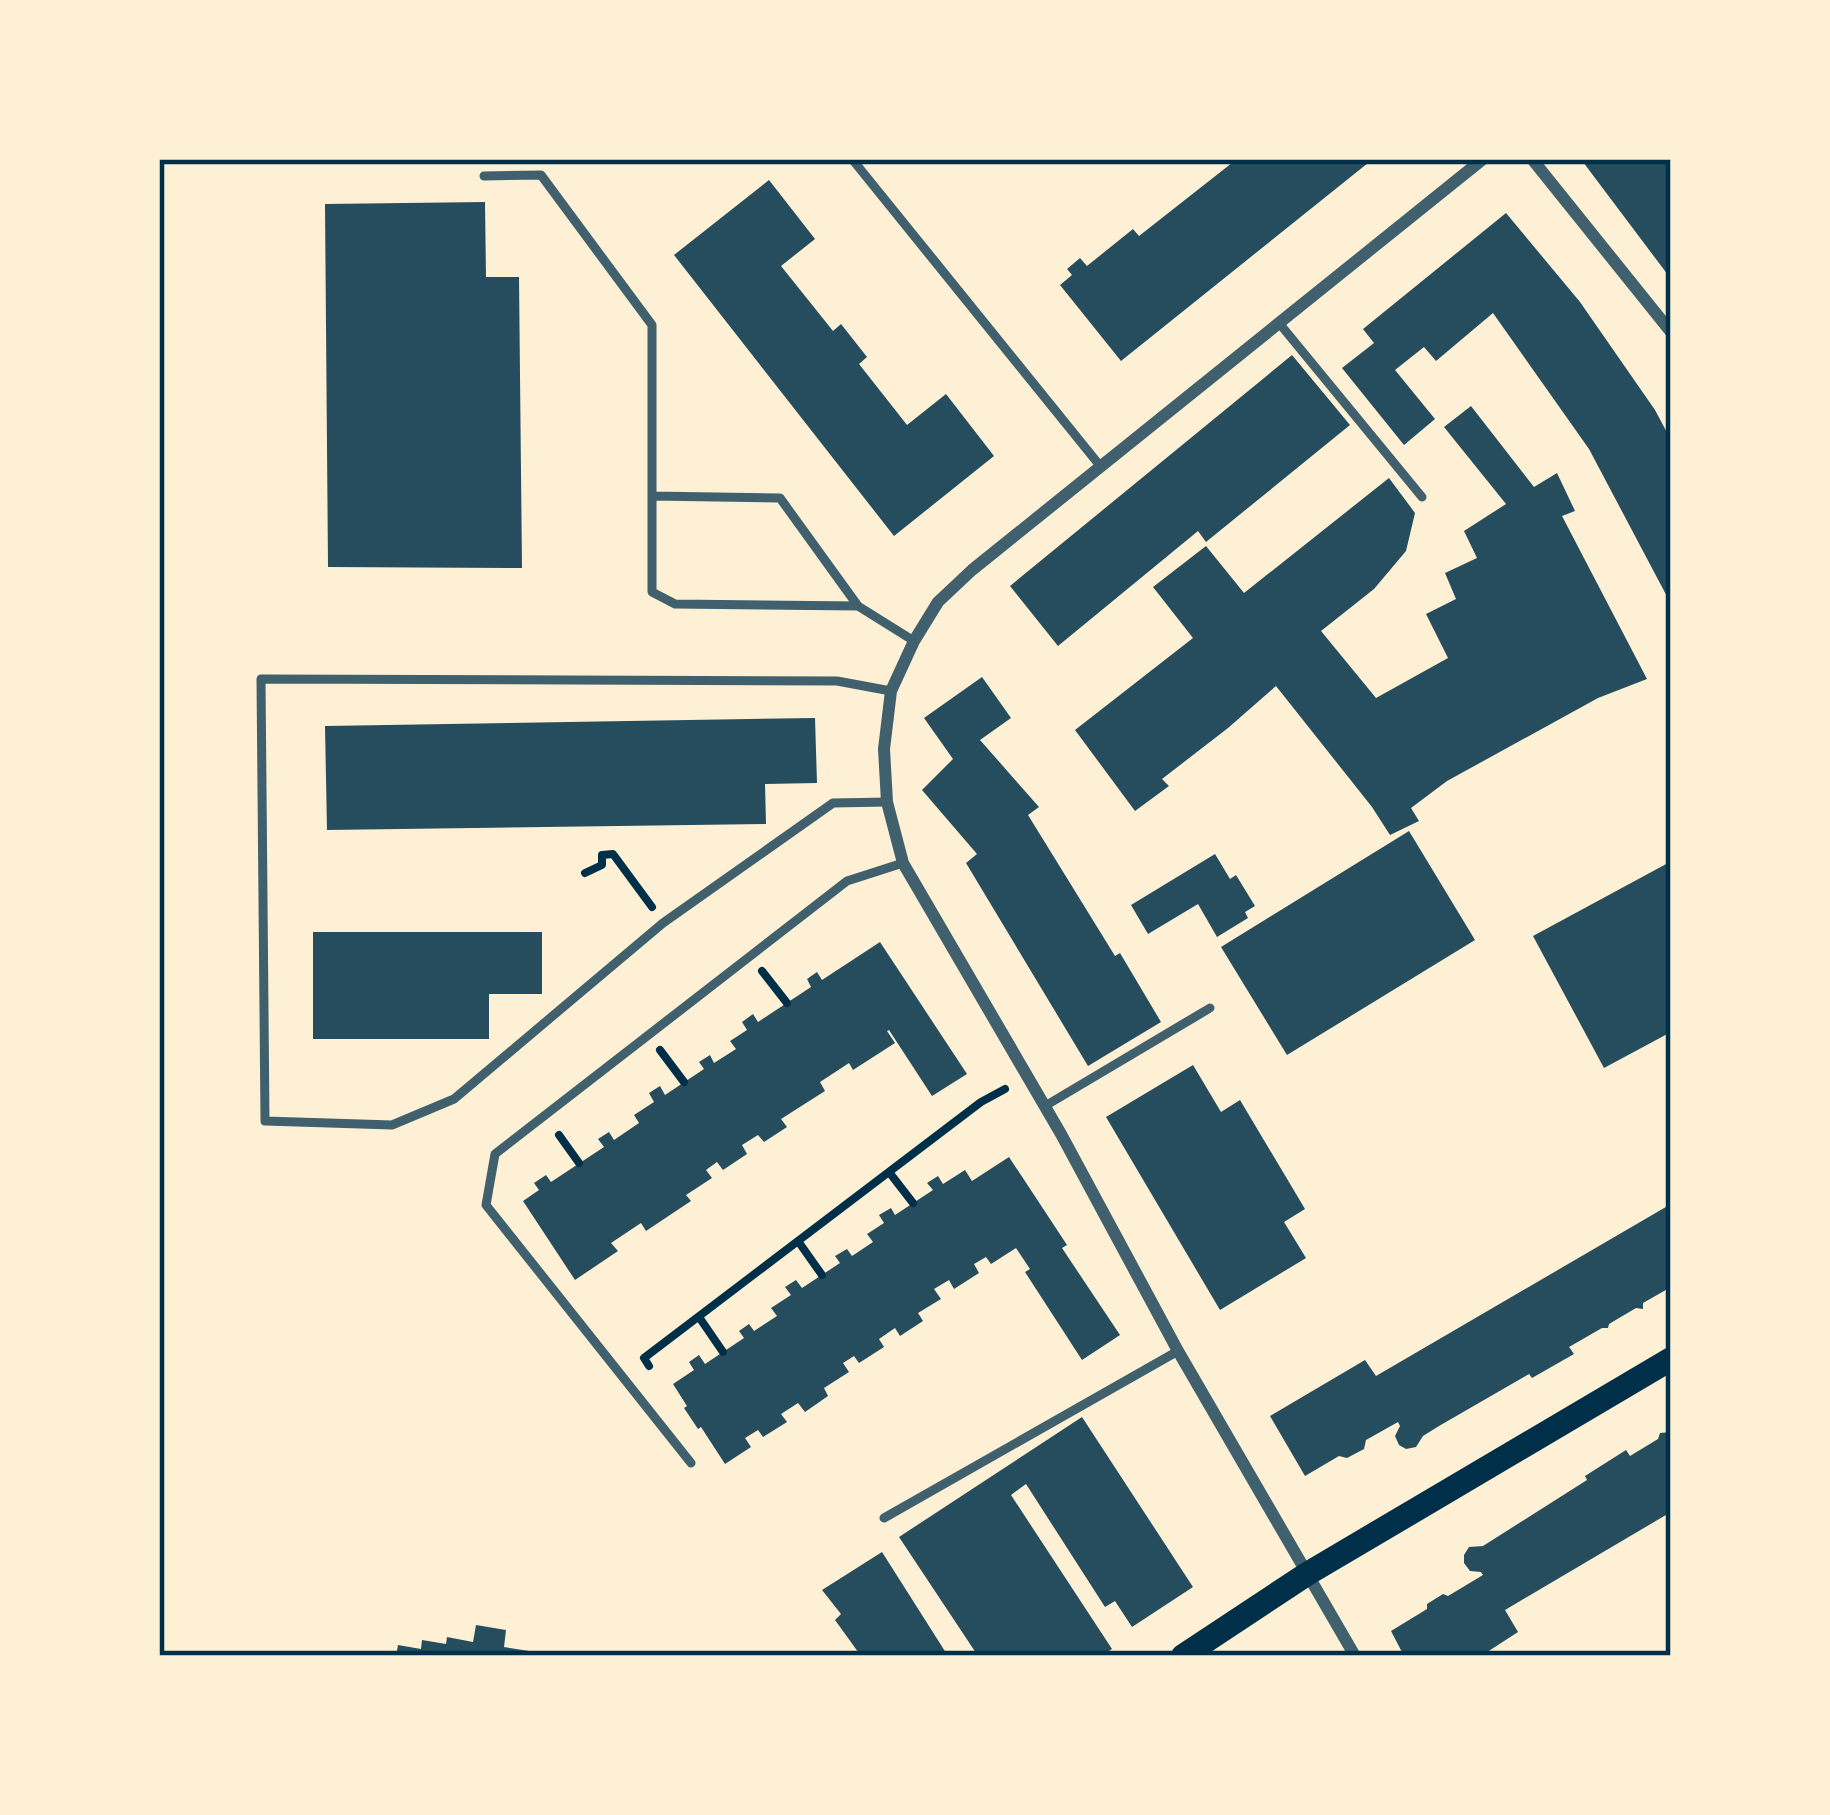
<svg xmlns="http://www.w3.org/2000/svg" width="1830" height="1815" font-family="Poppins,sans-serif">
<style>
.building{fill:#264d5e}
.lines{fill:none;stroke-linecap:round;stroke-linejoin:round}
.path{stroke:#003049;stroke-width:8}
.service{stroke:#3f606c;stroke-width:9}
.minor{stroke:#3f606c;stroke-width:12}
.secondary{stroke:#003049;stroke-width:24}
.neatline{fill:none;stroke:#003049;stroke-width:4.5}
</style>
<rect width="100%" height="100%" fill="#fdf0d5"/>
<path class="building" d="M1237 159H1373L1121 361 1060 285 1072 275 1067 269 1080 258 1087 266 1133 229 1139 236Z
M1586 159H1671V279L1583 162Z
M769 180 815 239 781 266 833 331 841 324 867 357 859 364 907 425 946 394 994 456 894 536 674 255Z
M485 202 486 277H519L522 568 328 567 325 204Z
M1506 213 1580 302 1655 410 1671 440V604L1589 449 1493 313 1436 361 1424 347 1395 370 1435 419 1404 445 1342 368 1374 343 1363 329Z
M1292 355 1350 425 1206 542 1198 531 1058 646 1010 586Z
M1471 406 1534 487 1557 473 1575 511 1562 516 1647 679 1598 698 1447 781 1411 808 1419 821 1390 835 1372 807 1276 686 1228 728 1162 779 1169 786 1135 811 1075 730 1193 638 1153 587 1206 546 1244 593 1389 478 1415 513 1406 551 1374 589 1321 631 1376 698 1448 658 1426 614 1456 599 1445 573 1477 558 1464 531 1506 504 1444 427Z
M982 677 1011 718 980 740 1039 807 1028 815 1115 956 1120 953 1161 1022 1088 1066 966 863 977 854 922 790 953 759 924 718Z
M815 718 817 783 765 784 766 824 327 830 325 726Z
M1409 831 1475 940 1287 1055 1221 947Z
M1215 854 1230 879 1236 875 1255 906 1245 912 1248 918 1217 937 1198 904 1148 934 1131 905Z
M1668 863 1671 868V1032L1604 1068 1533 936Z
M313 932H542V994H489V1039H313Z
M880 942 967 1074 932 1096 889 1030 887 1031 895 1043 853 1070 849 1063 820 1082 825 1091 781 1119 787 1127 764 1142 758 1135 742 1145 747 1154 723 1170 717 1162 706 1170 712 1178 686 1195 691 1201 646 1231 641 1223 611 1243 618 1251 575 1280 523 1201 539 1190 534 1183 546 1175 551 1182 604 1147 598 1139 609 1132 614 1140 639 1123 634 1115 654 1102 649 1093 660 1086 665 1095 704 1069 699 1062 710 1055 714 1063 736 1049 730 1041 747 1030 742 1022 753 1014 758 1022 811 987 807 979 817 972 822 980Z
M1193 1065 1221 1112 1240 1100 1305 1209 1284 1222 1306 1258 1220 1310 1106 1117Z
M1009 1157 1067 1245 1062 1248 1120 1335 1082 1360 1025 1272 1030 1269 1016 1248 991 1264 986 1257 974 1264 979 1273 954 1289 949 1280 934 1289 941 1299 918 1313 923 1321 900 1336 895 1328 879 1339 884 1347 859 1363 854 1356 843 1363 849 1372 824 1388 828 1396 805 1412 798 1403 781 1414 787 1422 763 1437 758 1430 745 1438 751 1447 725 1464 701 1427 698 1429 684 1408 687 1406 673 1384 694 1370 689 1362 699 1355 705 1364 744 1338 739 1331 749 1324 754 1331 777 1316 771 1308 791 1295 785 1287 796 1280 802 1288 840 1263 835 1256 847 1249 852 1256 873 1242 867 1234 884 1223 879 1215 891 1208 895 1215 933 1190 927 1183 938 1176 943 1184 965 1170 972 1181Z
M1671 1204V1287L1643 1303V1309L1636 1308 1609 1324 1608 1328H1602L1569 1347 1574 1354 1532 1378 1529 1374 1439 1426 1423 1436 1416 1447 1406 1449 1399 1445 1395 1436 1400 1426 1398 1422 1366 1440 1364 1449 1347 1458 1339 1456 1305 1476 1270 1416 1365 1360 1376 1376Z
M1082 1417 1193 1587 1132 1627 1115 1601 1105 1607 1026 1484 1011 1495 1112 1649 1101 1656H978L899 1537Z
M1671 1432V1512L1505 1610 1518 1632 1481 1656H1404L1391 1631 1427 1609V1604L1443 1594 1448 1596 1483 1575 1481 1572 1470 1571 1464 1563V1555L1469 1547 1483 1546 1587 1480 1585 1476 1626 1450 1630 1456 1658 1439 1660 1433Z
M882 1552 948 1656H861L835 1620 841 1614 822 1590Z
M476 1625 506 1630 504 1647 529 1651 528 1656H396L398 1645 421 1649 422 1640 446 1644 447 1637 473 1642Z"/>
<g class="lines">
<path class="path" d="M585 873 602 865V855L613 854 652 907
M762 971 787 1003
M660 1050 684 1082
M559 1135 579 1163
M889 1172 913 1203
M798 1241 822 1275
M699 1317 723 1352
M649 1366 644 1358 981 1102 1005 1089"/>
<path class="service" d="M852 159 1101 467
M484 176 541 175 652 325V592L675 604 858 606
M1279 323 1422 497
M652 496 780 498 858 606 914 641
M887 802 833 803 663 923 454 1099 392 1125 265 1121 261 679 837 681 891 691
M1045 1106 1210 1008
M691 1463 486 1205 495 1154 847 881 903 863
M884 1518 1178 1351"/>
<path class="minor" d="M1532 159 1671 332
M1355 1656 1178 1351 1061 1134 903 863 887 802 884 749 891 691 914 641 938 602 972 570 1483 159"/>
<path class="secondary" d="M1183 1656 1307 1574 1671 1359"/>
</g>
<rect width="1830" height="1815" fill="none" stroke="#fdf0d5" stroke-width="324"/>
<rect x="162" y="162" width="1506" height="1491" class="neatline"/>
</svg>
